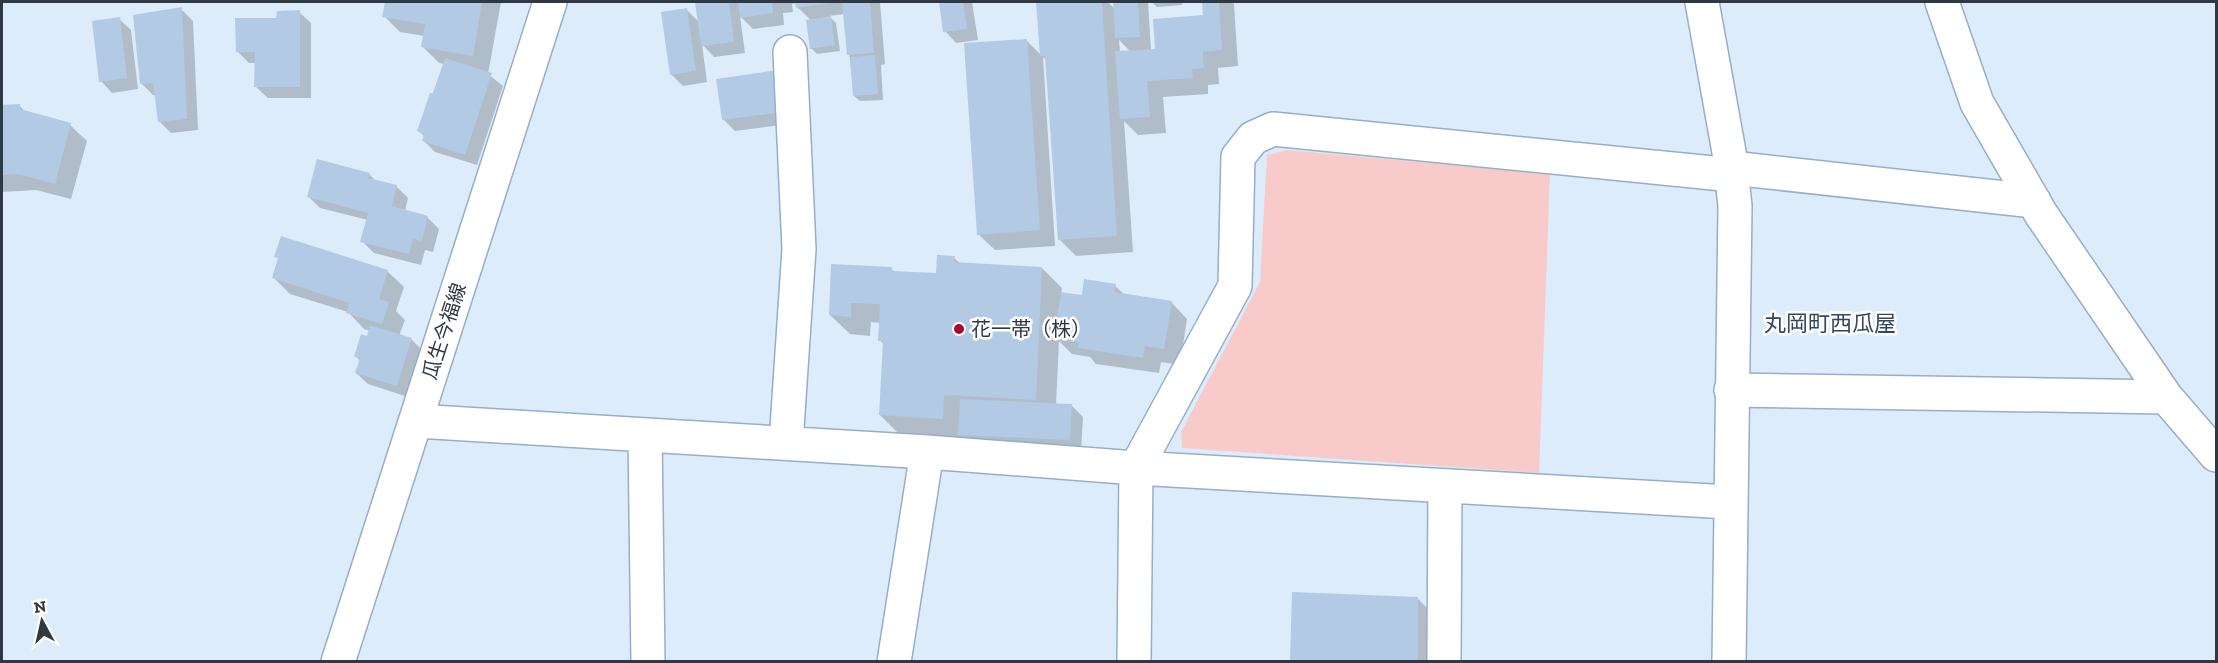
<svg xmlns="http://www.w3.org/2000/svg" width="2218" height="663" font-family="'Zilla Slab','Noto Sans JP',serif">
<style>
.green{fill:#f8cbca}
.shadow{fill:#0003;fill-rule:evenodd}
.building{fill:#b2cae3}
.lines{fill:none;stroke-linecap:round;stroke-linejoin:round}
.minor-casing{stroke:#96aec6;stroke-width:36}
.tertiary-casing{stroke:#96aec6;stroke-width:36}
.secondary-casing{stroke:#96aec6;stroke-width:36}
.minor{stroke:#fff;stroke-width:33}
.tertiary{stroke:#fff;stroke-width:33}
.secondary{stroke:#fff;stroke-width:33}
.poi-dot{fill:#a60b29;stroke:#fff;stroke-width:2}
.labels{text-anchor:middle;stroke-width:5;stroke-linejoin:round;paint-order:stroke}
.poi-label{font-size:20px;fill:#303943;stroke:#fff;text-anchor:start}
.street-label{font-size:20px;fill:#303943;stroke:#fff}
.quarter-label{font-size:22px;fill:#34485d;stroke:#fff}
</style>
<rect width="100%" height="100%" fill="#ddecfb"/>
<path class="green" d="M1287 150 1550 174 1539 473 1182 448 1181 432 1260 282 1267 155Z"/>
<path class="shadow" d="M386 2H501L488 74 503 86 477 165 435 152 423 140 425 137 419 131 444 64 439 63 422 46 424 36 400 32 384 16Z
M697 2H880L885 64 881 65 883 100 860 101 854 96 845 14 829 16 836 23 840 51 817 54 811 48V20L797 7V3L792 4 793 12 783 13 784 25 753 29 740 16 745 53 714 57 702 44 707 82 683 86 671 74 687 10 699 22Z
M940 2H972L978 40 956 43 945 31Z
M1038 2H1108L1114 8V2H1148L1151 50H1156L1204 16 1203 2H1231L1234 4 1238 66 1218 68 1219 84 1208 85V94L1163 97 1166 133 1138 135 1124 121 1133 252 1076 256 1059 239 1047 61 1043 57 1055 246 995 250 978 234 1027 41 1042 56ZM1119 40 1130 51 1120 52Z
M1152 2H1182V5L1157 7Z
M181 9 193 21 198 130 171 133 159 121 156 95H153L142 84Z
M299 12 311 23V98H268L256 87V63H249L237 51 278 20Z
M119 19 131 30 138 89 112 93 101 81Z
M718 80 795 123 735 131 724 120Z
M19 105 26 113 70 125 87 141 71 199 36 190 2 192V106Z
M369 174 376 181 396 186 408 198 405 211 427 217 439 229 433 252 425 250 421 265 374 253 362 241 368 220 320 208 309 197Z
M276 256 387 271 404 287 396 311 405 320 399 336 411 339 423 351 408 397 368 384 356 373 360 361 356 356 370 331 364 329 348 312 290 294 274 278 279 260Z
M954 258 961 264 1042 268 1062 288 1061 293 1083 297 1115 286 1125 295 1171 302 1187 319 1180 365 1161 362 1159 373 1096 364 1090 357 1072 354 1059 341 1056 405H1071L1083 417 1081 451 972 446 963 438 900 435 880 415 884 345 880 340V323L871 322 870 336 850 334 830 315 891 269 895 272 937 275Z
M1418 599 1437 618V662H1292Z"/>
<path class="building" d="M385 2H482L473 56 421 47 425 24 382 17Z
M695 2H729L734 42 701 46Z
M738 2H772L773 13 740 18Z
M795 2H831V3L796 8Z
M842 2H870L874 53 847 55Z
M939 2H963L967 29 943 32Z
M1036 2H1102L1117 236 1058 240 1045 56H1040Z
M1113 2H1138L1140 37 1115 38Z
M1202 2H1219L1222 50 1203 52 1204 68 1192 69 1193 78 1147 81 1150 117 1120 119 1115 51 1155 49 1153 19 1203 15Z
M182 7 187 119 158 122 153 83 140 84 133 15Z
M687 8 696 71 670 75 661 12Z
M300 10V87H254L255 52H236L235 18H276L277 11Z
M831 16 835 45 810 49 806 20Z
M120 17 127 78 99 82 92 21Z
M1027 39 1040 230 977 235 964 43Z
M875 55 878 94 853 96 850 57Z
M445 58 492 73 465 155 422 141 424 134 417 131 430 93H433Z
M778 70 784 112 722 120 716 79Z
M20 104V109L71 123 55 184 18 174 2 175V105Z
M317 159 370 173 368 178 397 185 392 206 428 216 422 241 413 239 409 254 360 242 368 213 307 197Z
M281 236 388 270 379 299 389 302 382 324 346 313 349 303 272 278 278 258 274 257Z
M937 255 955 256 954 262 1042 267 1036 400 944 395 943 419 879 415 883 341H878L880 304 851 303V317L829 315 831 264 892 267V271L936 273Z
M1084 279 1116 284 1115 292 1172 301 1164 349 1145 346 1143 358 1078 348 1079 343 1054 338 1061 292 1082 295Z
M370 325 412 338 397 386 355 373 360 358 354 357 361 334 367 336Z
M960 399 1072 404 1070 440 958 435Z
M1292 592 1418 597V662H1290Z"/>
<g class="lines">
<g class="minor-casing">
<path id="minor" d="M1942 2 1977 103 2041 214 2166 397 2216 455
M1732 168 2034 201
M1731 390 2166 397
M416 421 927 452 1136 468 1729 502
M645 435 648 662
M786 443 799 249 790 52
M894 662 927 452
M1134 662 1136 468 1235 286 1238 157 1253 138 1273 129 1733 175
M1444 662 1445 486"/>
</g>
<g class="tertiary-casing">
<path id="tertiary" d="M1702 2 1729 152 1735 206 1729 662"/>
</g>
<g class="secondary-casing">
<path id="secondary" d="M338 662 550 2"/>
</g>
<use href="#minor" class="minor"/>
<use href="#tertiary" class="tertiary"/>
<use href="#secondary" class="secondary"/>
</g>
<circle class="poi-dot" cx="959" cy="329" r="6"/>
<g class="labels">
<g class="poi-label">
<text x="971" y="336">花一帯（株）</text>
</g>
<g class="street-label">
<text transform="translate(444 331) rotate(-72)" y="7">瓜生今福線</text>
</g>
<g class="quarter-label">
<text x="1830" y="331">丸岡町西瓜屋</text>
</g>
</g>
<rect width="2218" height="663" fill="none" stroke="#303943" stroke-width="6"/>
<g transform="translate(42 621) rotate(352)" stroke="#ffffff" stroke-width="4.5" paint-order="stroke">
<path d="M0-4.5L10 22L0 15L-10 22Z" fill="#303943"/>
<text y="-9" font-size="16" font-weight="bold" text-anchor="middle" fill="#303943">N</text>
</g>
</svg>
